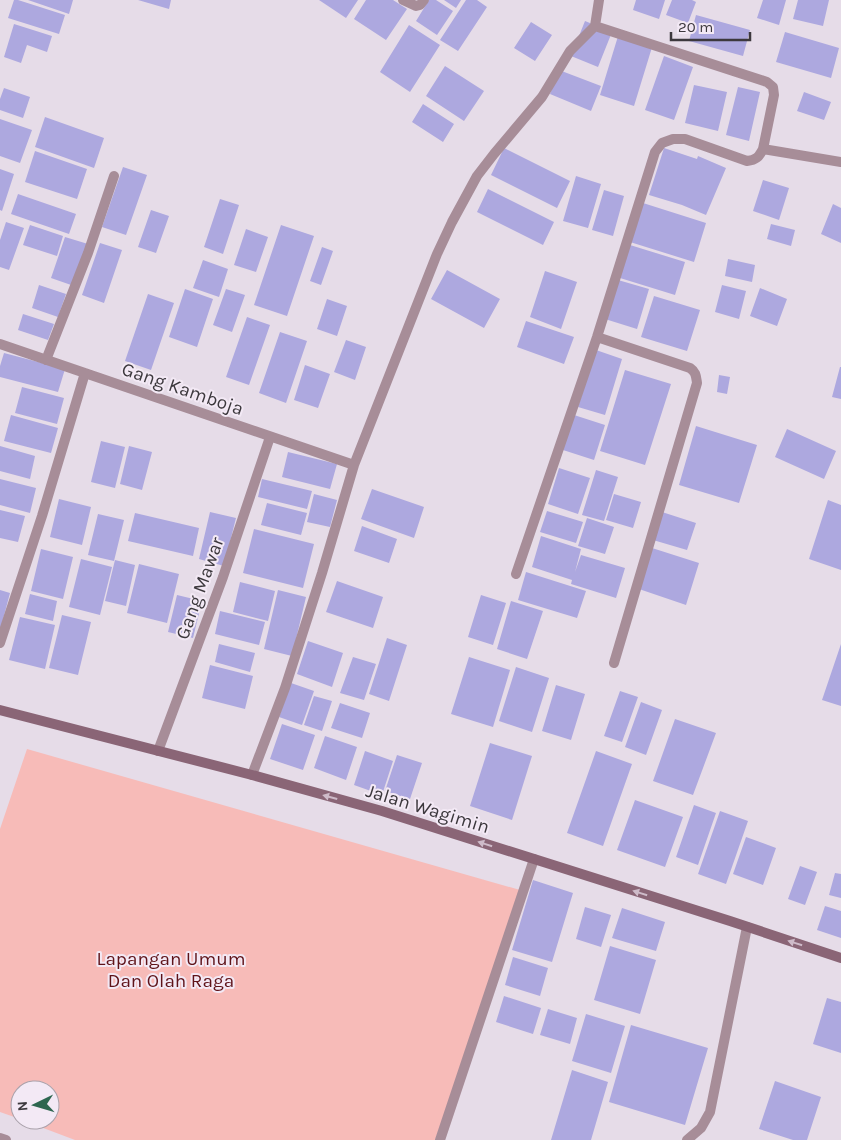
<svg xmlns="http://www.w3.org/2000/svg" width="841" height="1140" font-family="Karla,sans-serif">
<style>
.green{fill:#f7bbb8}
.building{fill:#ada8df}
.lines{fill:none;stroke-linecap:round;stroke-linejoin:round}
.street{stroke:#a78d98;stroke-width:10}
.secondary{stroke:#8a6576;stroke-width:10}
.oneway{fill:#cebbc9}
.labels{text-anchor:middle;stroke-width:4;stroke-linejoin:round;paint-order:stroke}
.street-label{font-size:19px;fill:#3c383d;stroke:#f3e9f5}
.park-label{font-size:19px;fill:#5f1319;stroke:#f3e9f5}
</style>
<rect width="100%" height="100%" fill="#e6dce8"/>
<path class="green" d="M27 749 527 892 435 1140H75L22 1120H50V1090H20V1119L0 1112V829Z"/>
<path class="building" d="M14 0H18L65 15 59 34 8 18Z
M28 0H73L69 14Z
M138 0H171L169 9Z
M319 0H358L346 18Z
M366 0H393L407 9 386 40 354 19Z
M429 0H436L453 11 437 35 416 21Z
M444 0H461L456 8Z
M466 0H477L487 7 458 51 440 40Z
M636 0H665L659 19 633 10Z
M672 0H692L696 2 688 23 666 15Z
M763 0H786L779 25 757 18Z
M798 0H829L823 26 793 19Z
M696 15 750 30 743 56 689 41Z
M585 21 612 32 598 67 571 56Z
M531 22 552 35 535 61 514 48Z
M14 24 52 36 47 52 27 45 21 63 4 57Z
M409 25 440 45 410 92 380 72Z
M785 32 839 48 831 78 776 62Z
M619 33 653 44 634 106 600 95Z
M664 56 693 67 674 120 645 110Z
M445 66 484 91 464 121 426 96Z
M559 70 601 86 591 111 550 94Z
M694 85 727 92 718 131 685 123Z
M738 87 760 92 749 141 726 135Z
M4 88 30 97 23 118 0 110V99Z
M804 92 831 102 824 120 797 111Z
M423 104 454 124 443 142 412 122Z
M45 117 104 138 94 168 35 147Z
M0 119 32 130 20 163 0 156Z
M504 148 570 181 557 208 491 175Z
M664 148 697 159 698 156 726 168 706 215 682 205 649 195Z
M35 151 87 169 77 199 25 182Z
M123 167 147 175 126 235 102 227Z
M0 169 14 174 2 211 0 210Z
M576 176 601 184 588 228 563 221Z
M763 180 789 188 779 220 753 211Z
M488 189 554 222 543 245 477 212Z
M604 190 624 196 613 236 592 230Z
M18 194 76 214 69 234 11 214Z
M220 199 239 205 223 254 204 247Z
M643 203 706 223 694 262 630 242Z
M833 204 841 208V243L821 234Z
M151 210 169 216 156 253 138 247Z
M6 222 24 228 9 270 0 267V240Z
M771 224 795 230 791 246 767 239Z
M30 225 63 236 57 256 23 245Z
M281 225 314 236 287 316 254 305Z
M246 229 268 237 256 272 234 265Z
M65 237 88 244 74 286 51 278Z
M100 243 122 250 104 303 82 295Z
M630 245 685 262 675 295 620 278Z
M322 247 333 251 321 285 310 281Z
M728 259 755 265 752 282 725 276Z
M203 260 228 269 219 297 193 288Z
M447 270 500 299 484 328 431 299Z
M545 271 577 282 561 329 530 317Z
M618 280 649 289 637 329 605 319Z
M39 285 66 294 58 317 32 308Z
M722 285 746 291 739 319 715 312Z
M760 288 787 299 777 326 750 316Z
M185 289 213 299 197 347 169 337Z
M226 289 245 295 232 332 213 325Z
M148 294 174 303 151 370 125 361Z
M654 296 700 310 687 351 641 337Z
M327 299 347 306 337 336 317 329Z
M23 314 54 324 48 340 18 330Z
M247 317 270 325 249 385 226 377Z
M526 321 574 337 564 364 517 347Z
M280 332 307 341 286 403 259 393Z
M346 340 366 347 355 380 334 372Z
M596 350 622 359 605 415 578 407Z
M4 353 65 369 58 392 0 377V366Z
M305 365 330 374 318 408 294 400Z
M840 367H841V399L832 397Z
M625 370 671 384 645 465 600 451Z
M719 375 730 377 727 394 717 392Z
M22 387 64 398 57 424 15 413Z
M11 415 58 428 51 453 4 441Z
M574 415 605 425 594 460 563 450Z
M696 426 757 445 739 503 679 485Z
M787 429 836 451 824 479 775 457Z
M101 441 125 447 115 488 91 482Z
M0 446 35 456 30 479 0 471Z
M129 446 152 452 142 490 120 484Z
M288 452 337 464 330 489 282 477Z
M559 468 590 478 578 514 548 504Z
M596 470 618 477 604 521 582 515Z
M0 479 36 488 30 513 0 505Z
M262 479 312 491 307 509 258 497Z
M372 489 424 507 414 538 361 519Z
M314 494 337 500 330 527 307 522Z
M614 494 641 502 633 528 606 520Z
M59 499 91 507 82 545 50 537Z
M828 500 841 505V570L809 559Z
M267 503 307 513 301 535 261 525Z
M0 510 25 516 18 542 0 538Z
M547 511 583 522 576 543 540 532Z
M210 512 236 518 224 566 199 559Z
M662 512 696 523 687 550 653 540Z
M135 513 199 528 193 556 128 541Z
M98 514 124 520 114 561 88 555Z
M587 518 614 527 605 554 578 546Z
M362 526 397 539 389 563 354 551Z
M254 529 314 544 303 588 243 573Z
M541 536 581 549 575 572 581 555 625 568 616 598 571 584 572 580 532 567Z
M652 548 699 563 686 605 639 589Z
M41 549 73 557 63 599 31 591Z
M81 559 112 567 100 615 69 607Z
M115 560 135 565 126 606 105 601Z
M139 564 179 574 167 623 127 613Z
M526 572 586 591 577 618 518 600Z
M337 581 383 597 373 628 326 612Z
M240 582 275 591 268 621 233 612Z
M0 590 10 593 1 627H0Z
M278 590 306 597 292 656 264 649Z
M30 594 57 601 53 621 25 614Z
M177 595 202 601 193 638 168 632Z
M481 595 506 603 493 645 468 637Z
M511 601 543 611 527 659 497 649Z
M220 611 265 622 259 645 215 634Z
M62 615 91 622 78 675 49 668Z
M20 617 55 625 45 669 9 660Z
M387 638 407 645 389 701 369 694Z
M308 641 343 653 332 687 297 674Z
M219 644 255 653 250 672 215 662Z
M841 644V706L822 700Z
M353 657 376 664 364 700 340 693Z
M469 657 510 670 493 727 451 714Z
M210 665 253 676 245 709 202 698Z
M516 667 549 678 532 732 499 721Z
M291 683 314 691 302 725 279 717Z
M556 685 585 694 571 740 542 731Z
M620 691 638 697 622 742 604 736Z
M314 696 332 701 322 731 304 725Z
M641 702 662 710 646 755 625 747Z
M340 703 370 713 362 738 331 728Z
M675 719 716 733 693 795 653 781Z
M282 724 315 735 303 770 270 759Z
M325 736 357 747 346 780 314 768Z
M490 743 532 756 512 820 470 806Z
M365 751 393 761 382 795 354 785Z
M596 751 632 764 603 846 567 833Z
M397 755 422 763 410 799 385 791Z
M635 800 683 817 665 867 617 850Z
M694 805 716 813 698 865 676 857Z
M720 811 748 821 726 884 698 874Z
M746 837 776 848 763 885 733 874Z
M800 866 817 872 805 905 788 899Z
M835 873 841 874V898L829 895Z
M533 880 573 893 552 962 512 950Z
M825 906 841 911V938L817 930Z
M585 907 611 915 601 947 576 939Z
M622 908 665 922 656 951 612 938Z
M610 946 656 960 640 1014 594 1000Z
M513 957 548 968 540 996 505 985Z
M504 996 541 1008 533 1034 496 1022Z
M827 998 841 1002V1053L813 1044Z
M548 1009 577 1018 570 1044 540 1035Z
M586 1014 625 1026 611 1073 572 1061Z
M631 1025 708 1048 685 1125 609 1102Z
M572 1070 608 1082 591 1140H551Z
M775 1081 821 1097 807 1140H793L759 1129Z"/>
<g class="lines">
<path class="street" d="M403 0 416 6 420 5 424 0
M763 149 841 162
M597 337 690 368C696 372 696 376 697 383L614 663
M0 344 354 465
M46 360 88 253 114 176
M516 574 597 337 655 152 662 143 673 139H685L747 161C756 160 759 157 763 149L774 95 773 87 767 82 595 26
M0 643 42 516 85 373
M158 751 223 577 270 437
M252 775 285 688 322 573 354 465 437 254 452 222 477 176 494 154 542 97 570 51 595 26 599 0
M0 1138 6 1140
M440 1140 534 859
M687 1140 701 1128 710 1112 747 927"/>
<path class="secondary" d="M0 710 252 775 382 811 730 921 841 958"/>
</g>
<defs><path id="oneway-solid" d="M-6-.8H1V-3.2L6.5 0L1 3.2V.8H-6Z" transform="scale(1.25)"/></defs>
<g class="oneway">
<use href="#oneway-solid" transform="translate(330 797) rotate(-165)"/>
<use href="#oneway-solid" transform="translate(485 844) rotate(-162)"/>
<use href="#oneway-solid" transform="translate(640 893) rotate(-163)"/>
<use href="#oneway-solid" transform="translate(795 943) rotate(-162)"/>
</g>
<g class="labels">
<g class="street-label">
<text transform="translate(183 388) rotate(19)" y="7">Gang Kamboja</text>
<text transform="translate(199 588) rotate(-70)" y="7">Gang Mawar</text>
<text transform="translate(428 808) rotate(17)" y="7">Jalan Wagimin</text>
</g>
<g class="park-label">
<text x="171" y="965">Lapangan Umum<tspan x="171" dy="22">Dan Olah Raga</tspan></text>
</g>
</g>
<g transform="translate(35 1105) rotate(265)"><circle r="24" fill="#f3e9f5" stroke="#aaa2ab"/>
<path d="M0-4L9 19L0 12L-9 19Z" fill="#2d664f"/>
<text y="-8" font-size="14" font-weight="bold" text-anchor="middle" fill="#3c383d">N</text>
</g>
<path d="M671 32v8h79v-8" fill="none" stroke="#3c383d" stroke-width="2.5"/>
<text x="678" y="32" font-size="15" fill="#3c383d" stroke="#f3e9f5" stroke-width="4" paint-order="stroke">20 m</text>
</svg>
